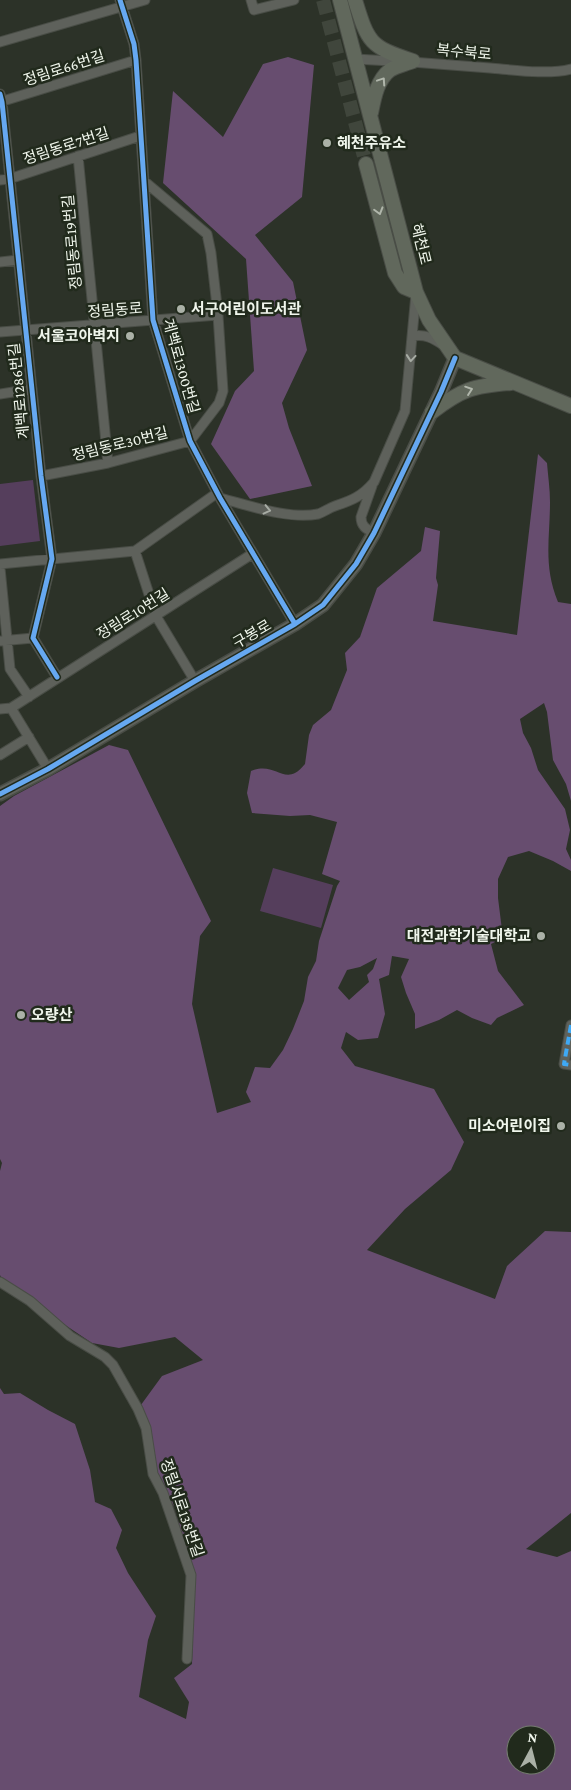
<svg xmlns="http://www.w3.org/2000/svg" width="571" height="1790" font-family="'Crimson Pro','Noto Sans KR',serif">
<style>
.green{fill:#553e5c}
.forest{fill:#674d6f;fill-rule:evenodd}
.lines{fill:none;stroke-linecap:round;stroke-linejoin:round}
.primary-tunnel{stroke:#40463c;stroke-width:14;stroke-dasharray:14 7;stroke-linecap:butt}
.street-casing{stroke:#494d46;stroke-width:11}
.secondary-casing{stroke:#494d46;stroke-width:15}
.primary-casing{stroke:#494d46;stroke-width:16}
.street{stroke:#5e615b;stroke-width:9}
.secondary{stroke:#5e615b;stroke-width:12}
.primary{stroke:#61685c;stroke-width:14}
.quiet{stroke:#3fa9f5;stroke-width:4;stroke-dasharray:8 4;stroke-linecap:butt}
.cycleway-casing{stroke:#212a1c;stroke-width:8}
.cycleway{stroke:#66a8f1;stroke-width:5}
.oneway{stroke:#b0b6ab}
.oneway2{stroke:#a7aca4}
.poi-dot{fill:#abb1a7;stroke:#212a1c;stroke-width:2}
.labels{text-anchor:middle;stroke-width:5;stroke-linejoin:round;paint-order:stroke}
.street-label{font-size:15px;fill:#f0f6ec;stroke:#212a1c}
.poi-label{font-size:15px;font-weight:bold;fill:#f0f6ec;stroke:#212a1c;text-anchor:start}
</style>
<rect width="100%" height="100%" fill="#2c3228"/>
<path class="green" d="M33 480 40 541 0 546V484Z
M273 868 333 885 321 928 260 911Z"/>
<path class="forest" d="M288 57 314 65 302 197 255 235 293 282 307 350 282 403 289 428 312 486 250 499 211 444 235 391 254 371 246 259 163 183 173 91 223 137 263 64Z
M538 454 547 463C548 476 550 489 550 502 550 538 543 566 558 602L571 604V801L566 784 553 760 547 712 544 703 520 719 523 733 531 748 538 770 565 809 570 830 566 849 571 860V871L553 861 529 851 508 857 498 879V898L503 938 491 944 498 971 524 1005 497 1018 491 1025 472 1018 457 1010 439 1020 415 1029V1014L406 993 401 977 409 959 392 956 389 975 379 979 385 1014 378 1038 358 1040 346 1032 341 1048 355 1066 434 1089 464 1142 451 1170 405 1209 367 1250 495 1299 507 1266 545 1231 571 1232V1513L526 1549 557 1557 571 1551V1790H0V1388L4 1394 20 1393 48 1410 75 1424 90 1470 95 1502 111 1509 122 1530 116 1548 128 1573 156 1616 148 1640 139 1697 186 1719 189 1702 174 1678 192 1664 194 1584 175 1508 157 1478 138 1409 162 1376 203 1360 175 1337 119 1348 92 1343 4 1284 0 1275V1171L2 1163 0 1159V806L14 796 109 745 128 750 211 921 200 936 192 1004 217 1113 251 1102 246 1092 255 1067 270 1068 283 1050 293 1029 304 1001 308 977 316 961 319 941 337 886 340 881 322 874 337 822 310 815 290 816 252 813 247 793 251 771C272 762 281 780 295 773 299 771 302 767 305 764L309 735 313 725 331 710 347 670 345 653 360 637 377 588 421 551 425 527 440 531 436 578 438 585 433 621 517 635ZM377 958 373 969 367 975 369 982 349 1000 338 988 347 970 360 967ZM516 1735H546V1765H516Z"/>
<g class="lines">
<path class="primary-tunnel" d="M323 0 366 164"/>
<g class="street-casing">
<path id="street" d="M120 0 134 44 136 60 153 320 190 441 220 498 295 624
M251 0 254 10 294 0
M0 42 145 0
M355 59C400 61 445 64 490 68 514 70 548 75 571 69
M0 94 2 102 41 476 52 559 33 638 57 677
M0 102 136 60
M78 156 108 463
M0 180 9 179 140 136
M0 262 18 260
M0 332 218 315
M413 336C425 334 433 338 443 345
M0 394 32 389
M41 476 108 463 190 441 219 403 223 391 218 315 211 253 207 234 144 181
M372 486 361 517C361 526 366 529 374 533
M220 498C248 505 289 520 318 514 324 512 329 508 335 506 353 500 362 496 374 482L405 411 416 294
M135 551 156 616 195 681
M0 564 135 551 217 493
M0 568 10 669 29 697
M0 641 33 638
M11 708 48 769
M0 709 11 708 252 554
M0 755 29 737
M571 1025 564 1064 571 1065
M0 1282 30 1301 70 1336 105 1357 113 1365 138 1409 146 1428 153 1474 163 1493 191 1575 187 1659"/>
</g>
<g class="secondary-casing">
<path id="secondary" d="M0 794 48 769 195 681 295 624 323 605 356 564 374 533 441 392 455 358"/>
</g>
<g class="primary-casing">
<path id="primary" d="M340 0 416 292 429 320 455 358 571 406
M355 0C368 43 370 47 413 61
M371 113C374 98 377 80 390 70 396 66 406 64 413 61
M366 164 395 273 404 287 416 292
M432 412C462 389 473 386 511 383"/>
</g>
<use href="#street" class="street"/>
<use href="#secondary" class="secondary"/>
<use href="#primary" class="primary"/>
<path class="quiet" d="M571 1025 564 1064 571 1065"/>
<g class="cycleway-casing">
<path id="cycleway" d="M120 0 134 44 136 60 153 320 190 441 220 498 295 624
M0 94 2 102 41 476 52 559 33 638 57 677
M0 794 48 769 195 681 295 624 323 605 356 564 374 533 441 392 455 358"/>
</g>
<use href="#cycleway" class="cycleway"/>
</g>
<defs><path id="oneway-chevron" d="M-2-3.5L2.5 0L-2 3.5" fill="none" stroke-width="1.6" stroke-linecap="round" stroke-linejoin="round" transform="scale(1.25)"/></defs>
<g class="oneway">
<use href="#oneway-chevron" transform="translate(382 81) rotate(-56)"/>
<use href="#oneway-chevron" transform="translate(379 211) rotate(74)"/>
<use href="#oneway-chevron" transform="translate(469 390) rotate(-19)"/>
</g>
<g class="oneway2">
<use href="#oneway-chevron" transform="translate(411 358) rotate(95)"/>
<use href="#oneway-chevron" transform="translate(267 510) rotate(13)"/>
</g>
<g class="poi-dot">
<circle cx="327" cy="143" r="5"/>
<circle cx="181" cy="309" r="5"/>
<circle cx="130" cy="336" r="5"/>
<circle cx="541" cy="936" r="5"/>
<circle cx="21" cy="1015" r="5"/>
<circle cx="561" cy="1126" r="5"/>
</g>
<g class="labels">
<g class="street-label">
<text transform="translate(464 52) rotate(5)" y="5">복수북로</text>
<text transform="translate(64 68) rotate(-18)" y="5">정림로66번길</text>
<text transform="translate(66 146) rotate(-18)" y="5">정림동로7번길</text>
<text transform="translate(72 242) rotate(-95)" y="5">정림동로19번길</text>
<text transform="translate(421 244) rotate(76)" y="5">혜천로</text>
<text transform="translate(115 310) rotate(-4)" y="5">정림동로</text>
<text transform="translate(181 366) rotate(74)" y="5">계백로1300번길</text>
<text transform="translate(19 391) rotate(-96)" y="5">계백로1286번길</text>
<text transform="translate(120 444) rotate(-14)" y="5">정림동로30번길</text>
<text transform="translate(133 614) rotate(-32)" y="5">정림로10번길</text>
<text transform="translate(252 634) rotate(-30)" y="5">구봉로</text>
<text transform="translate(182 1508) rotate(71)" y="5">정림서로138번길</text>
</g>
<g class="poi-label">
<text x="337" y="148">혜천주유소</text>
<text x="191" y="314">서구어린이도서관</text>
<text x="120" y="341" text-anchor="end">서울코아벽지</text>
<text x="531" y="941" text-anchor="end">대전과학기술대학교</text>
<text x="31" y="1020">오량산</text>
<text x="551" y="1131" text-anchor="end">미소어린이집</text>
</g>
</g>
<g transform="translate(531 1750) rotate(7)"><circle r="24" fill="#212a1c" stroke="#747c6f"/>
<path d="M0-4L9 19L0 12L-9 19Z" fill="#abb1a7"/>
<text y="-8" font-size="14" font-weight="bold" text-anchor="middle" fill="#f0f6ec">N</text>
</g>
</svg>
